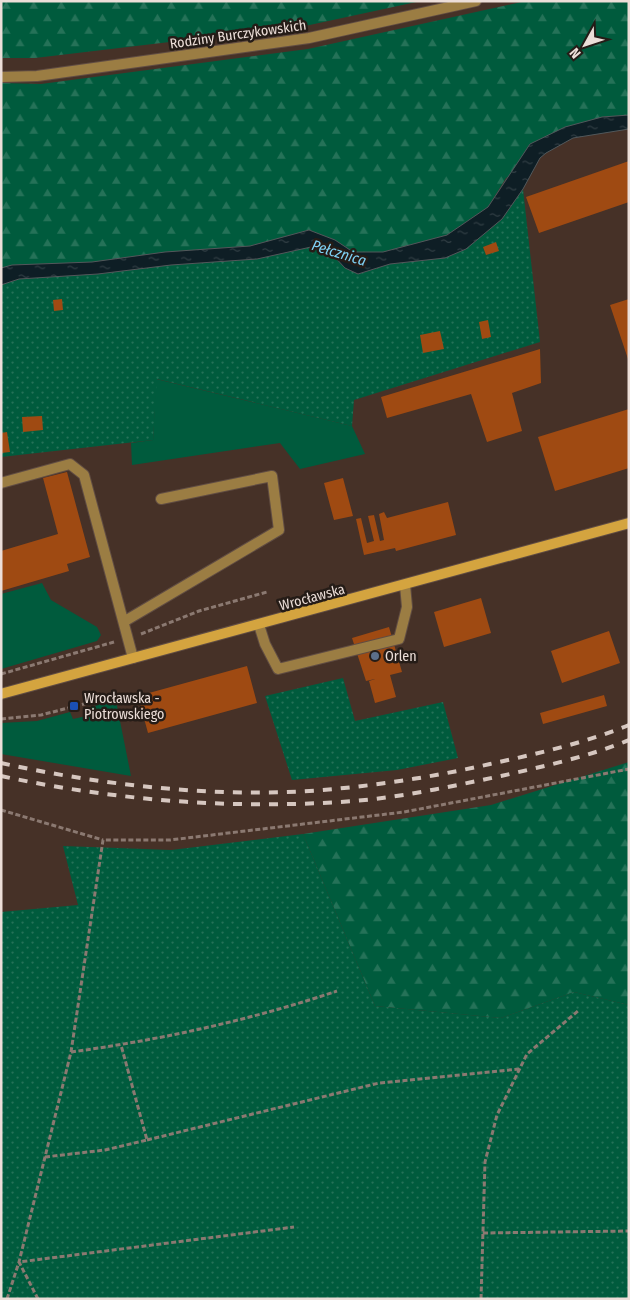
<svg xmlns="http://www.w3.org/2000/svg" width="630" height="1300" font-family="'Fira Sans Condensed',sans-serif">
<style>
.grass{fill:#005b3d}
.forest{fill:url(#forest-firs)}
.garden{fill:url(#garden-dots)}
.water{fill:url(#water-ripples);stroke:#51585b}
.building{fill:#9f4a12}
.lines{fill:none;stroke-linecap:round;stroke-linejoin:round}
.service-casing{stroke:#614d43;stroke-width:12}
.minor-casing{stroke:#614d43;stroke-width:12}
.secondary-casing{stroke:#614d43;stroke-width:12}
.path{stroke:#8b7971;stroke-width:3;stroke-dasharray:5 2.5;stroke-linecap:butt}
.service{stroke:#9b7d43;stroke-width:10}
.minor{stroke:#9b7d43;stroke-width:10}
.secondary{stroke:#d4a43f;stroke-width:10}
.rail{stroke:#d6c7c0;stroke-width:4;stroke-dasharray:9 9;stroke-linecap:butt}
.service-dot{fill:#5c6f8a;stroke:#251c17;stroke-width:2}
.transit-dot{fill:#1a4fb4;stroke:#251c17;stroke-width:2}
.labels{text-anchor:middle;stroke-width:5;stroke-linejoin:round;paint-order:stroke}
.street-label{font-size:14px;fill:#ecded8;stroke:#251c17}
.poi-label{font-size:14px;fill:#ecded8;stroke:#251c17;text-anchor:start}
.water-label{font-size:15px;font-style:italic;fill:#7fd2f6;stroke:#251c17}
</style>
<defs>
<pattern id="forest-firs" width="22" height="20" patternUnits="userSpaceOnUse" patternTransform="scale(1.25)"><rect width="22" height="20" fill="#005b3d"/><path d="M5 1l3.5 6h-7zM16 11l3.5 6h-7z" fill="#257258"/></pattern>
<pattern id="garden-dots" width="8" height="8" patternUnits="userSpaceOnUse" patternTransform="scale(1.25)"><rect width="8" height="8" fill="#005b3d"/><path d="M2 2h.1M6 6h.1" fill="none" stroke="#257258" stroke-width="1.8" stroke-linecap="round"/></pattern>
<pattern id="water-ripples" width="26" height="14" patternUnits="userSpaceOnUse" patternTransform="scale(1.25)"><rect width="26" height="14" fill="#0e1e25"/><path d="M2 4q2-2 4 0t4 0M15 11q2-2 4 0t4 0" fill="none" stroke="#313e44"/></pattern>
</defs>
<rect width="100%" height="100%" fill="#463127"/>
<path class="grass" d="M156 379 352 426 365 454 300 469 280 443 132 465 131 443 153 440Z
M42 583 51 600 97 627 101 635 97 641 1 669V594Z
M115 696 131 776 1 754V723L37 721 70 712 73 719 91 715 90 707 108 702Z"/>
<path class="forest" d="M1 1H421L305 26 35 58H1Z
M526 1H629V115L602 117 506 178 488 207 447 235 383 252H353L335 240 309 230 250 246 165 252 92 262 12 265 1 268V83L41 84 308 49Z
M629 762V1005L574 992 501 1018 375 1006 303 834 491 805Z"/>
<path class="garden" d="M523 189 540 342 354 400 352 426 157 379 153 440 1 457V285L19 279 98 274 171 265 257 259 311 247 332 254 345 268 358 274 390 264 445 258 466 249 502 219Z
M343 678 355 721 443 702 458 758 397 770 292 780 265 696Z
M303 834 375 1006 501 1018 574 992 629 1005V1299H1V912L78 905 63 846 171 850Z"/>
<path class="water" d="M629 115V129L573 138 546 153 540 158 523 189 502 219 466 249 445 258 390 264 358 274 345 268 332 254 311 247 257 259 171 265 98 274 19 279 1 285V268L12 265 92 262 165 252 250 246 309 230 335 240 353 252H383L447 235 488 207 530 144 565 127 602 117Z"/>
<path class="building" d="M629 161V202L539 233 526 197Z
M496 242 499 251 486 255 483 247Z
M62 299 63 310 54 311 53 300Z
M629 299V359H628L610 305Z
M488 320 491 337 482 339 479 322Z
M440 331 444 349 423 353 420 335Z
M540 349 541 383 512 393 522 431 487 442 471 394 387 418 381 397Z
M629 409V468L555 491 538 437Z
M42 416 43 430 23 432 22 417Z
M7 432 10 452 1 453V433Z
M67 472 90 557 67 564 69 571 1 591V551L58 534 43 478Z
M343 478 353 516 334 520 324 483Z
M448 502 456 535 396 551 395 548 364 555 356 519 361 518 367 543 374 541 368 516 374 515 380 541 384 540 379 514 384 512 387 518Z
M481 598 491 633 444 647 434 612Z
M389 627 402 672 390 675 396 697 375 703 369 681 375 679 366 681 352 638Z
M609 631 620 663 562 683 551 651Z
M247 666 257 703 148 733 138 696Z
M604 695 607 706 543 724 540 713Z"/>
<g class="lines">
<g class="service-casing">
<path id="service" d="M1 483 70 464 84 475 133 658
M125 621 279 530 272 476 161 499
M259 625 265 644 278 669 399 639 407 607 405 585"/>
</g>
<g class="minor-casing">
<path id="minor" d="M1 77 37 76 309 38 476 1"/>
</g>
<g class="secondary-casing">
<path id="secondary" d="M1 694 629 523"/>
</g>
<path class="path" d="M141 634 199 611 267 592
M1 674 114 642
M1 719 41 715 107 698
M1 810 103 840
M71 1052C160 1040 251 1020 337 991
M147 1140 379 1083 519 1069
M45 1157 105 1150 147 1140 121 1045
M483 1233 629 1231
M7 1299 19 1262 71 1052 103 840H170L404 812 629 769
M38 1299 19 1262 294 1227
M481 1299 485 1162 497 1115 527 1054 578 1011"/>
<use href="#service" class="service"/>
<use href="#minor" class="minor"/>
<use href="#secondary" class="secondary"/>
<path class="rail" d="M1 763C110 787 233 800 344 788 393 783 442 775 490 764 536 754 585 743 629 725
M1 776C113 800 226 809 340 802 394 799 448 787 501 776 541 767 591 756 629 740"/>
</g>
<circle class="service-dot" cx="375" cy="656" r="5"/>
<rect class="transit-dot" x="69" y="701" width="10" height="10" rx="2.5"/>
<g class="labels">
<g class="street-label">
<text transform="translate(238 34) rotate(-8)" y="5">Rodziny Burczykowskich</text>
<text transform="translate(312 597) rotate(-15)" y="5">Wrocławska</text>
</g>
<g class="poi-label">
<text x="385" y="661">Orlen</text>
<text x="84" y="703">Wrocławska -<tspan x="84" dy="16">Piotrowskiego</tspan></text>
</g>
<g class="water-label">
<text transform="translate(339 253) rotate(17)" y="5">Pełcznica</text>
</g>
</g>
<rect width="630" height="1300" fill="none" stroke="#ecded8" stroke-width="5"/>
<g transform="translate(585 45) rotate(230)" stroke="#251c17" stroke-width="4" paint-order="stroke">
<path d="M0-4L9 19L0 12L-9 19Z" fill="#ecded8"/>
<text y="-8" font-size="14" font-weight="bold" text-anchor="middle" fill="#ecded8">N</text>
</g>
</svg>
